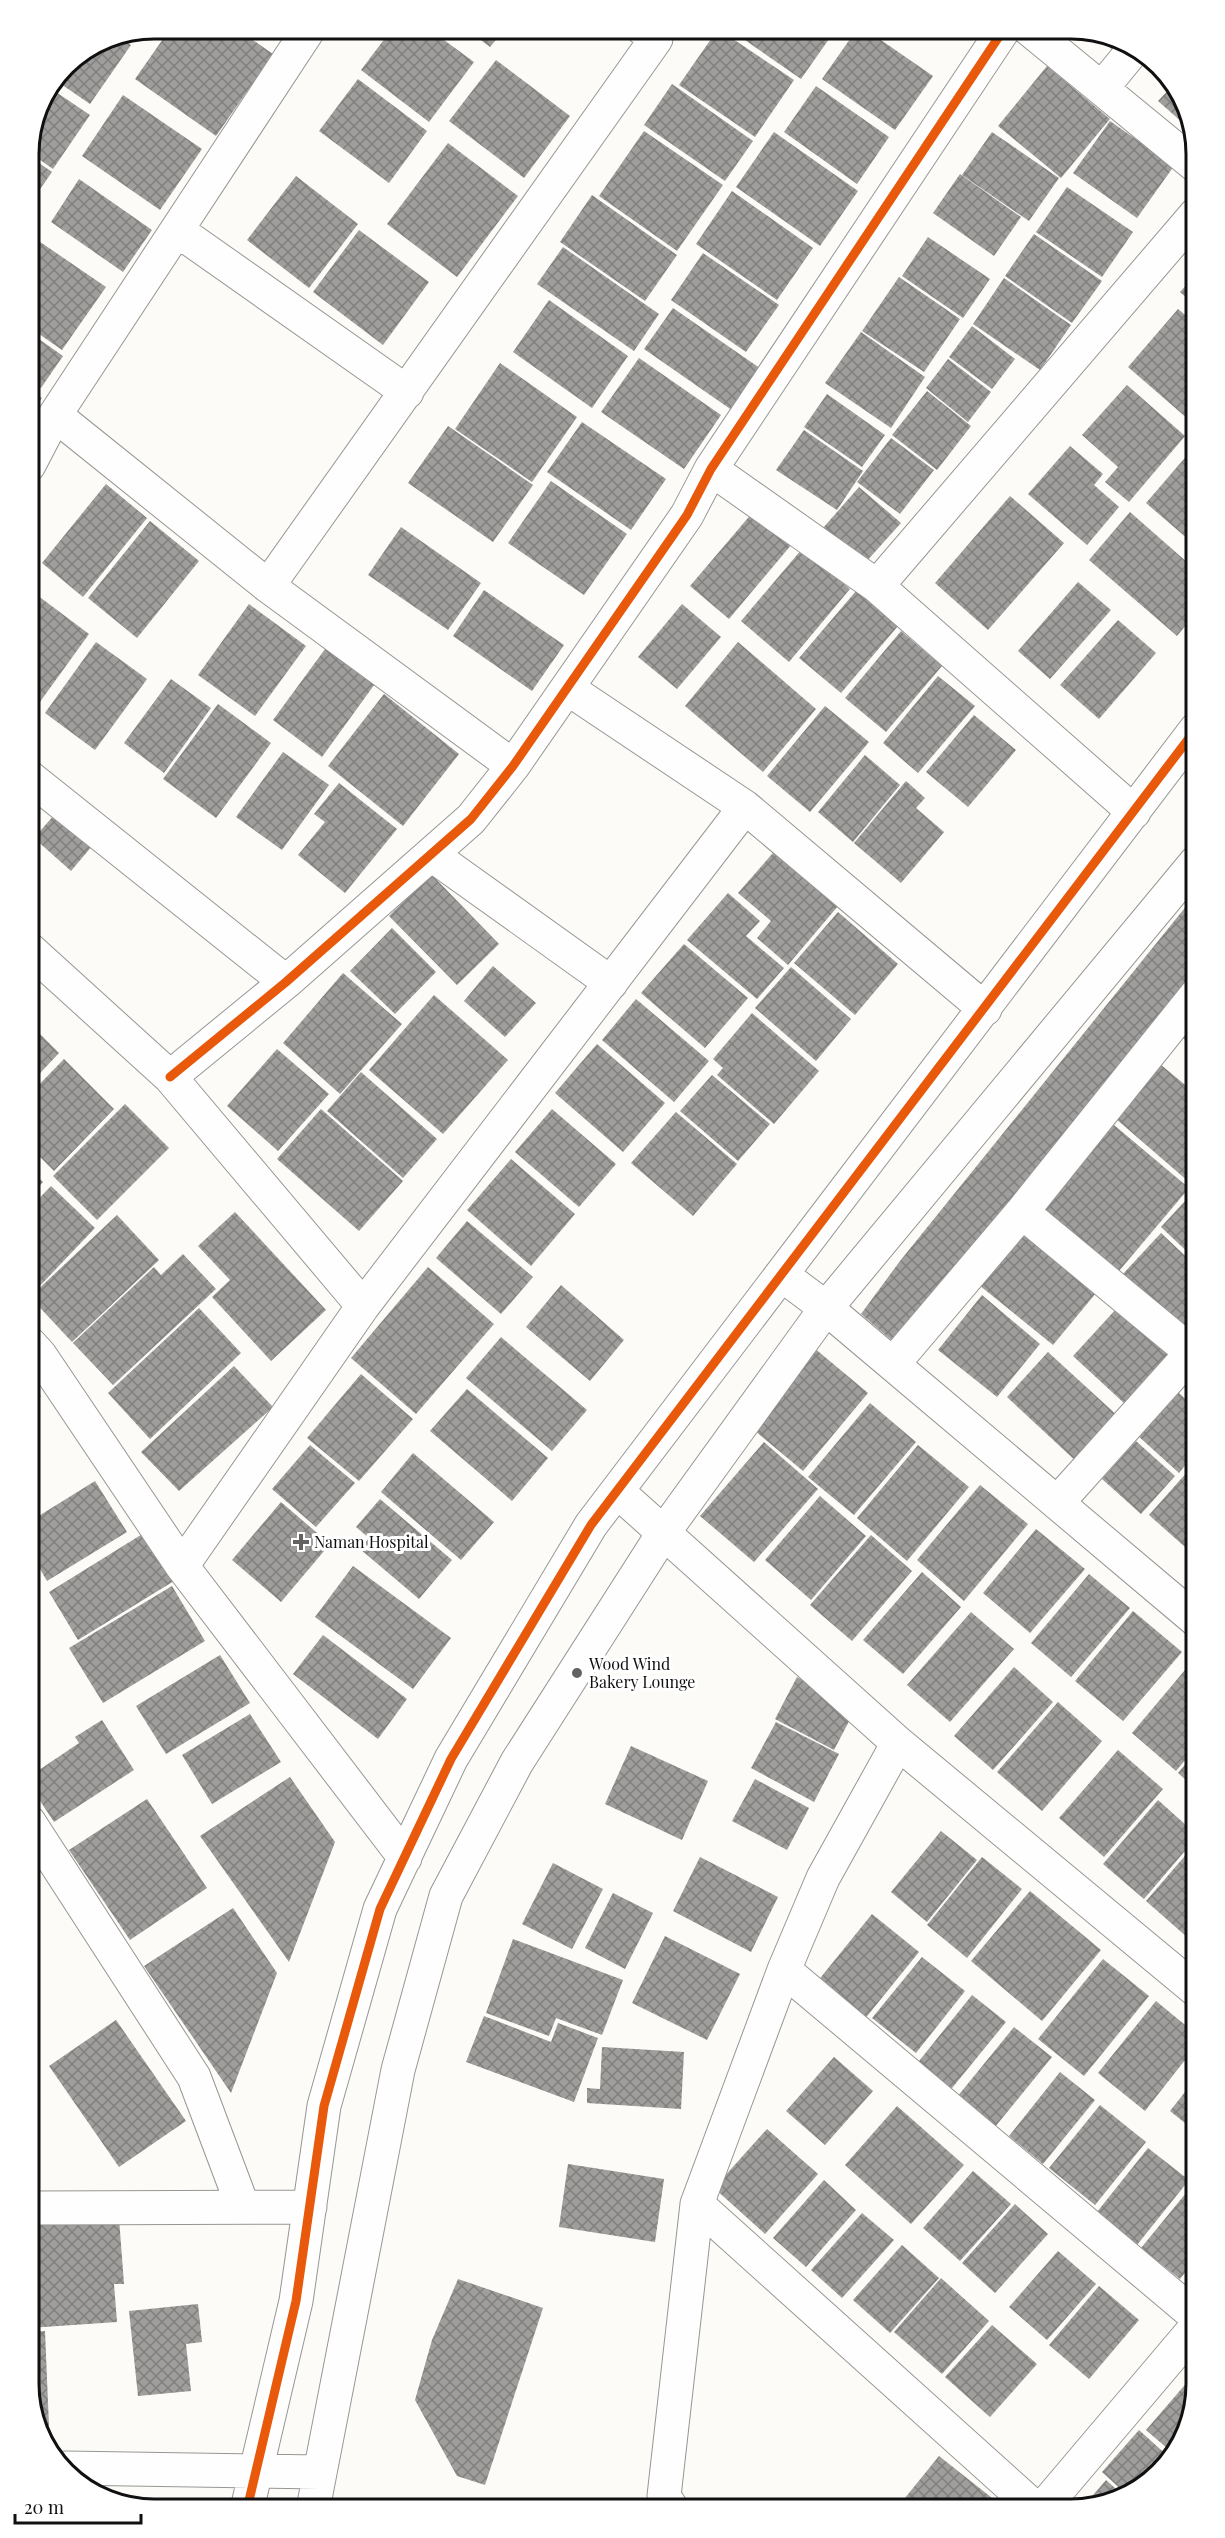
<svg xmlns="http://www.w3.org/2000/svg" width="1225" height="2538" font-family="'Playfair Display',serif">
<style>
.building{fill:url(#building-cross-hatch)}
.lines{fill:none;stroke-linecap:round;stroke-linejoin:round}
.minor-casing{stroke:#969694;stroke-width:35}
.minor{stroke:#fffefe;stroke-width:33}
.cycleway-casing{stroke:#fff;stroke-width:13}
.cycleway{stroke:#e8590c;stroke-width:9}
.poi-dot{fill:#636261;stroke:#fff;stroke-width:2}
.labels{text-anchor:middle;stroke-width:6;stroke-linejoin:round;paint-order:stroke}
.poi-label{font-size:16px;fill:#101010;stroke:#fff;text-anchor:start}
.rim{fill:none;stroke:#101010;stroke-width:3}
</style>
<defs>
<pattern id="building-cross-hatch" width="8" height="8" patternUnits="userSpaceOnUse" patternTransform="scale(1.5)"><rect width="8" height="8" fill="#a09e9c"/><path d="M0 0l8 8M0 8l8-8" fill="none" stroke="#817f7e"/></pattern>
</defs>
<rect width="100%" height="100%" fill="#fcfbf7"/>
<path class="building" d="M170 29H237L273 54 216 136 135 79Z
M392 29H429L474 62 429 122 361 70Z
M466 29H505L490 47Z
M718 29 794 80 755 137 679 85Z
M729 29H836L801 79Z
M857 29H865L933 76 895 130 822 79Z
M1096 35 1126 46 1118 55Z
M118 36 131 45 90 104 55 80 65 65 106 38Z
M496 60 570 116 524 178 449 121Z
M1047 66 1110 119 1061 178 998 126Z
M358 79 427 131 389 183 319 131Z
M672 84 753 141 725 181 644 125Z
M816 86 889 137 857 184 784 132Z
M1172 86 1187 106 1192 131 1158 101Z
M50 88 90 115 53 169 29 152 38 105Z
M123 95 202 149 160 210 82 156Z
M1110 121 1174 166 1137 218 1073 173Z
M644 131 723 185 677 251 599 196Z
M774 132 858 191 820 246 736 187Z
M992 132 1059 178 1029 221 962 175Z
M448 143 518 196 457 277 387 224Z
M29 156 52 172 29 205Z
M960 174 1021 217 994 256 933 213Z
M296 176 358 224 309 288 247 240Z
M79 179 152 230 123 272 51 222Z
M1067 187 1133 232 1102 277 1036 232Z
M732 191 813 248 777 300 696 244Z
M592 195 677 255 645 301 560 242Z
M359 230 429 282 383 345 313 292Z
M1034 234 1102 281 1072 323 1005 276Z
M30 235 106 287 62 350 29 327Z
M928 237 990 279 963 318 902 276Z
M563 247 659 314 634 351 537 284Z
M703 253 779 305 746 352 671 300Z
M1196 274V306L1180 292Z
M899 277 960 319 924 372 862 331Z
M1004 278 1071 325 1040 370 973 324Z
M549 300 628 356 592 408 513 352Z
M673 308 764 371 736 413 644 349Z
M1178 309 1196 324V426L1128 367Z
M972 326 1015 359 992 389 949 357Z
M29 332 63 356 41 388 29 379Z
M861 332 925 377 891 428 825 383Z
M639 358 721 415 684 469 601 412Z
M948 359 991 392 968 422 926 388Z
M500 363 577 417 532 482 455 429Z
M1127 385 1185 436 1129 502 1105 482 1118 467 1082 435Z
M29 389 42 398 29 417Z
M927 391 971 426 937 470 892 435Z
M827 394 885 435 862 467 804 427Z
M582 422 666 479 631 530 547 472Z
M448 426 533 485 493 542 408 483Z
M804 430 863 471 837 510 776 470Z
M891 438 934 470 900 514 857 482Z
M1196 445V546L1146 503Z
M1070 446 1103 474 1094 485 1119 507 1087 545 1028 494Z
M551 481 627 534 584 595 508 543Z
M106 484 147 518 83 597 42 563Z
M859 487 901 523 864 564 823 528Z
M1010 496 1064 543 988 630 935 583Z
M753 512 792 544 729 619 690 586Z
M1130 512 1196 570V613L1177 636 1089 560Z
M150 521 199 561 137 638 88 598Z
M401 527 481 583 448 630 368 575Z
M802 549 850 589 789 662 741 621Z
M1078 582 1111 610 1050 679 1018 651Z
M29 589 89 634 37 706 29 700Z
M484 590 564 645 532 691 453 636Z
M856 591 898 626 841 693 799 658Z
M249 604 306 646 255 716 198 675Z
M682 604 721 637 677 689 638 657Z
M1118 620 1156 653 1099 719 1060 685Z
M901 631 942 666 886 732 845 698Z
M96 642 147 679 95 750 45 713Z
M738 642 816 709 763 772 685 706Z
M328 645 377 681 322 757 273 720Z
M938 676 975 706 918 773 883 743Z
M171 679 211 708 164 773 124 743Z
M384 694 459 754 403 826 328 766Z
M218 704 271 743 216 818 163 779Z
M825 706 869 742 810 812 767 776Z
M974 715 1016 750 968 807 926 772Z
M283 752 329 785 282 850 236 817Z
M865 755 900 785 853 842 818 812Z
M906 781 925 798 916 808 944 832 901 883 854 843Z
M339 783 397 829 345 893 298 855 325 822 314 814Z
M55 814 93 845 71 871 34 838Z
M780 845 844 899 788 965 757 938 771 921 738 893Z
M431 874 499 944 457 985 389 916Z
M728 893 760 921 746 936 784 968 757 999 687 940Z
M1196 894V971L895 1343 861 1314 900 1261Z
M838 912 898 964 855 1015 794 963Z
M392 928 436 972 395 1014 350 971Z
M684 944 748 998 705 1048 641 993Z
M493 966 536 1003 505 1037 464 1001Z
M791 967 851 1019 816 1061 755 1008Z
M343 973 402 1024 340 1094 283 1043Z
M434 995 508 1060 443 1134 369 1070Z
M636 999 709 1061 674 1102 602 1040Z
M752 1013 819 1071 774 1124 717 1075 723 1068 713 1059Z
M1196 1022V1049L1183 1038Z
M29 1023 59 1053 29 1085Z
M597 1044 665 1103 623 1152 555 1093Z
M277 1049 329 1094 278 1151 227 1106Z
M64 1059 114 1109 54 1171 29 1146V1095Z
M1160 1064 1196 1094V1174L1189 1182 1115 1118Z
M361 1072 437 1139 403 1178 327 1111Z
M712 1075 770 1124 738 1161 680 1111Z
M125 1104 169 1148 97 1220 53 1176Z
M321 1109 403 1181 359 1231 277 1159Z
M552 1109 616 1164 579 1207 515 1152Z
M676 1112 737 1164 693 1216 631 1163Z
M1114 1125 1189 1188 1114 1277 1039 1214Z
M511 1159 575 1214 531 1266 467 1210Z
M29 1169 43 1182 29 1197Z
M51 1186 95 1228 36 1290 29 1283V1209Z
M1196 1189V1260L1161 1227Z
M235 1212 326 1310 271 1361 212 1297 230 1280 198 1246Z
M117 1215 159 1260 72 1342 30 1297Z
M467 1221 533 1277 501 1314 436 1258Z
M1021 1232 1096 1293 1053 1345 979 1285Z
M1161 1233 1196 1266V1318L1183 1333 1121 1276Z
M183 1254 216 1289 113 1385 73 1343 154 1267 161 1275Z
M428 1267 494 1324 416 1414 351 1358Z
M561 1285 624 1340 590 1381 526 1327Z
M982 1295 1040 1344 997 1397 938 1350Z
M199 1308 241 1353 150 1439 108 1393Z
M1117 1308 1170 1356 1125 1404 1073 1356Z
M501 1337 587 1410 552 1451 466 1378Z
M813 1347 868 1393 803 1471 748 1425Z
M1048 1352 1120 1418 1079 1464 1007 1397Z
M234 1366 273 1407 179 1491 141 1452Z
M361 1374 413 1419 359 1481 307 1438Z
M29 1384 41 1396 29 1410Z
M467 1389 548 1458 512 1501 430 1431Z
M1177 1391 1196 1409V1442L1193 1445 1196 1452 1179 1473 1137 1435Z
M870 1403 916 1442 854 1515 808 1477Z
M1136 1441 1175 1476 1141 1514 1102 1479Z
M764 1442 818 1489 754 1562 700 1516Z
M310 1445 355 1483 316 1527 272 1489Z
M918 1445 969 1487 907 1561 857 1518Z
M413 1453 494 1522 461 1560 381 1492Z
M1196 1462V1552L1194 1555 1149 1515Z
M95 1481 127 1532 47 1581 29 1550V1522Z
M980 1485 1028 1524 964 1601 917 1560Z
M820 1496 866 1536 811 1600 765 1560Z
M380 1499 452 1560 419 1599 360 1549 369 1538 356 1527Z
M281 1502 330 1544 281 1602 232 1560Z
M1036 1529 1085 1569 1030 1633 983 1593Z
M144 1533 174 1581 78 1640 49 1592Z
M871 1535 912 1571 852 1641 810 1605Z
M353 1566 451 1638 413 1689 315 1617Z
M922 1572 961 1607 903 1674 863 1640Z
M1089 1574 1130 1608 1071 1677 1031 1643Z
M172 1586 205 1641 103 1703 69 1648Z
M1133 1611 1182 1652 1123 1721 1075 1681Z
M971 1612 1014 1649 950 1722 907 1685Z
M323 1635 407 1699 378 1739 293 1674Z
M220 1655 250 1703 166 1754 136 1706Z
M1190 1664 1196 1669V1747L1176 1771 1132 1733Z
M1014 1667 1053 1702 993 1770 954 1736Z
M797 1677 856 1708 834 1750 775 1719Z
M1058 1702 1102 1741 1042 1811 997 1772Z
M250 1714 281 1762 212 1804 182 1755Z
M102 1720 134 1770 54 1822 29 1784V1767L35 1763 39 1770 79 1743 75 1737Z
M776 1722 839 1754 814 1802 751 1768Z
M631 1746 708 1781 682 1840 605 1804Z
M1118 1750 1163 1789 1104 1857 1059 1818Z
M1196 1751V1789L1178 1773Z
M290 1777 335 1842 289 1962 200 1836Z
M755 1779 809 1808 787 1850 732 1821Z
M147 1799 207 1888 130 1940 69 1850Z
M1158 1800 1196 1834V1838L1144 1899 1103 1864Z
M941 1831 977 1860 927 1922 891 1892Z
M1196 1843V1945L1146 1901Z
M700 1857 778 1897 751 1952 673 1911Z
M982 1857 1022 1889 967 1958 927 1925Z
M553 1863 603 1889 572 1949 522 1924Z
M1030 1891 1101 1950 1042 2021 971 1961Z
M613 1893 653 1913 625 1969 585 1948Z
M233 1908 277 1973 231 2093 144 1966Z
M872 1914 919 1952 864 2020 817 1982Z
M665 1936 740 1974 707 2040 632 2003Z
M513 1939 623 1980 602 2035 556 2018 549 2036 486 2013Z
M922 1957 965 1991 916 2053 872 2018Z
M1103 1959 1149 1996 1084 2076 1038 2039Z
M972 1995 1006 2022 948 2093 915 2066Z
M1156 2001 1196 2034V2046L1145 2111 1098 2073Z
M484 2016 551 2042 558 2023 598 2038 574 2102 466 2062Z
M116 2020 186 2121 119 2167 49 2066Z
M1014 2027 1052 2057 995 2127 957 2097Z
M602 2047 684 2052 681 2109 587 2103V2088L600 2089Z
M834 2057 873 2091 825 2145 786 2111Z
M1060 2072 1095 2100 1043 2164 1009 2136Z
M1196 2078V2132L1170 2111Z
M1100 2105 1146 2142 1095 2205 1049 2168Z
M897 2106 964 2165 911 2224 845 2165Z
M767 2129 818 2174 765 2234 714 2188Z
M1148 2148 1189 2180 1137 2245 1097 2212Z
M568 2164 664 2179 655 2242 559 2227Z
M973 2171 1011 2204 960 2261 923 2228Z
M824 2180 856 2210 806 2267 773 2238Z
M1195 2182 1196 2259 1180 2279 1141 2248Z
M1015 2204 1048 2234 995 2293 962 2263Z
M862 2213 894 2240 842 2298 811 2270Z
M119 2218 124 2284H114L117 2322 29 2328V2224Z
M902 2245 939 2278 890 2333 853 2300Z
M1058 2251 1096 2284 1047 2340 1009 2307Z
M941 2278 989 2321 942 2374 894 2332Z
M458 2279 543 2308 485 2485 457 2476 415 2400 432 2340Z
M1099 2286 1139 2320 1089 2379 1049 2345Z
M198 2304 202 2342 186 2344 191 2391 138 2396 129 2311Z
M992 2325 1037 2364 990 2417 945 2377Z
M45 2331 49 2426 37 2427 28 2384 29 2332Z
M1196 2372V2385L1175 2455 1146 2430Z
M1139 2430 1170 2458 1126 2494 1102 2472Z
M939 2456 1006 2509H896Z
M1106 2480 1124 2496 1119 2500 1083 2507Z"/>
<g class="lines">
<g class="minor-casing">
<path id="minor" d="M1029 29 1196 166
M1102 88 1134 49
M177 230 407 392
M55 415 268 586 513 766
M29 465 55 415 309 29
M711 469 877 586 1134 812
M268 586 656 39 643 29
M877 586 1196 214
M567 688 745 807 985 1009
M29 777 286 982
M432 855 611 983
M29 949 170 1077 363 1306
M170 1077 286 982 471 819 513 766 687 515 711 469 1004 29
M782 1275 826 1308 1196 1620
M29 1343 40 1355 182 1566 405 1858
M1196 1356 1022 1212 1196 995
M893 1364 1022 1212
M617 1491 898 1743 1196 1990
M1057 1503 1196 1348
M182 1566 363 1306 745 807
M29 1822 194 2077 243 2207
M784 1970 1196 2316
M697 2204 1036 2509
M29 2208 310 2207
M66 2468 320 2472
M247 2509 296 2301 324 2106 380 1909 451 1759 591 1525 1196 729
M313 2509 398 2070 446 1896 517 1762 664 1532 826 1308 1196 862
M672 2509 664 2496 697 2204 784 1970 823 1878 898 1743
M1042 2509 1196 2327"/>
</g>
<use href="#minor" class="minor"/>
<g class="cycleway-casing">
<path id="cycleway" d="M170 1077 286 982 471 819 513 766 687 515 711 469 1004 29
M247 2509 296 2301 324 2106 380 1909 451 1759 591 1525 1196 729"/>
</g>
<use href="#cycleway" class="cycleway"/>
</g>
<g class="poi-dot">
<path d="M298 1533h6v6h6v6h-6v6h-6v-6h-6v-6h6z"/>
<circle cx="577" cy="1673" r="6"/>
</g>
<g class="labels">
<g class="poi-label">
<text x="314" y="1548">Naman Hospital</text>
<text x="589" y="1670">Wood Wind<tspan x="589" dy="18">Bakery Lounge</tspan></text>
</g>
</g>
<path d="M0 0H1225V2538H0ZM154 39H1071A115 115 0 0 1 1186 154V2384A115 115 0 0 1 1071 2499H154A115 115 0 0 1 39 2384V154A115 115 0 0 1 154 39Z" fill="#fff" fill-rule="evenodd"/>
<path class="rim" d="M154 39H1071A115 115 0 0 1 1186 154V2384A115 115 0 0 1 1071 2499H154A115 115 0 0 1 39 2384V154A115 115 0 0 1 154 39Z"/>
<path d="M15 2514v9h126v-9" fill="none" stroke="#101010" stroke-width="3"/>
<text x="24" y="2514" font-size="18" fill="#101010" stroke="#ffffff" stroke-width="4.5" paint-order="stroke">20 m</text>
</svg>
